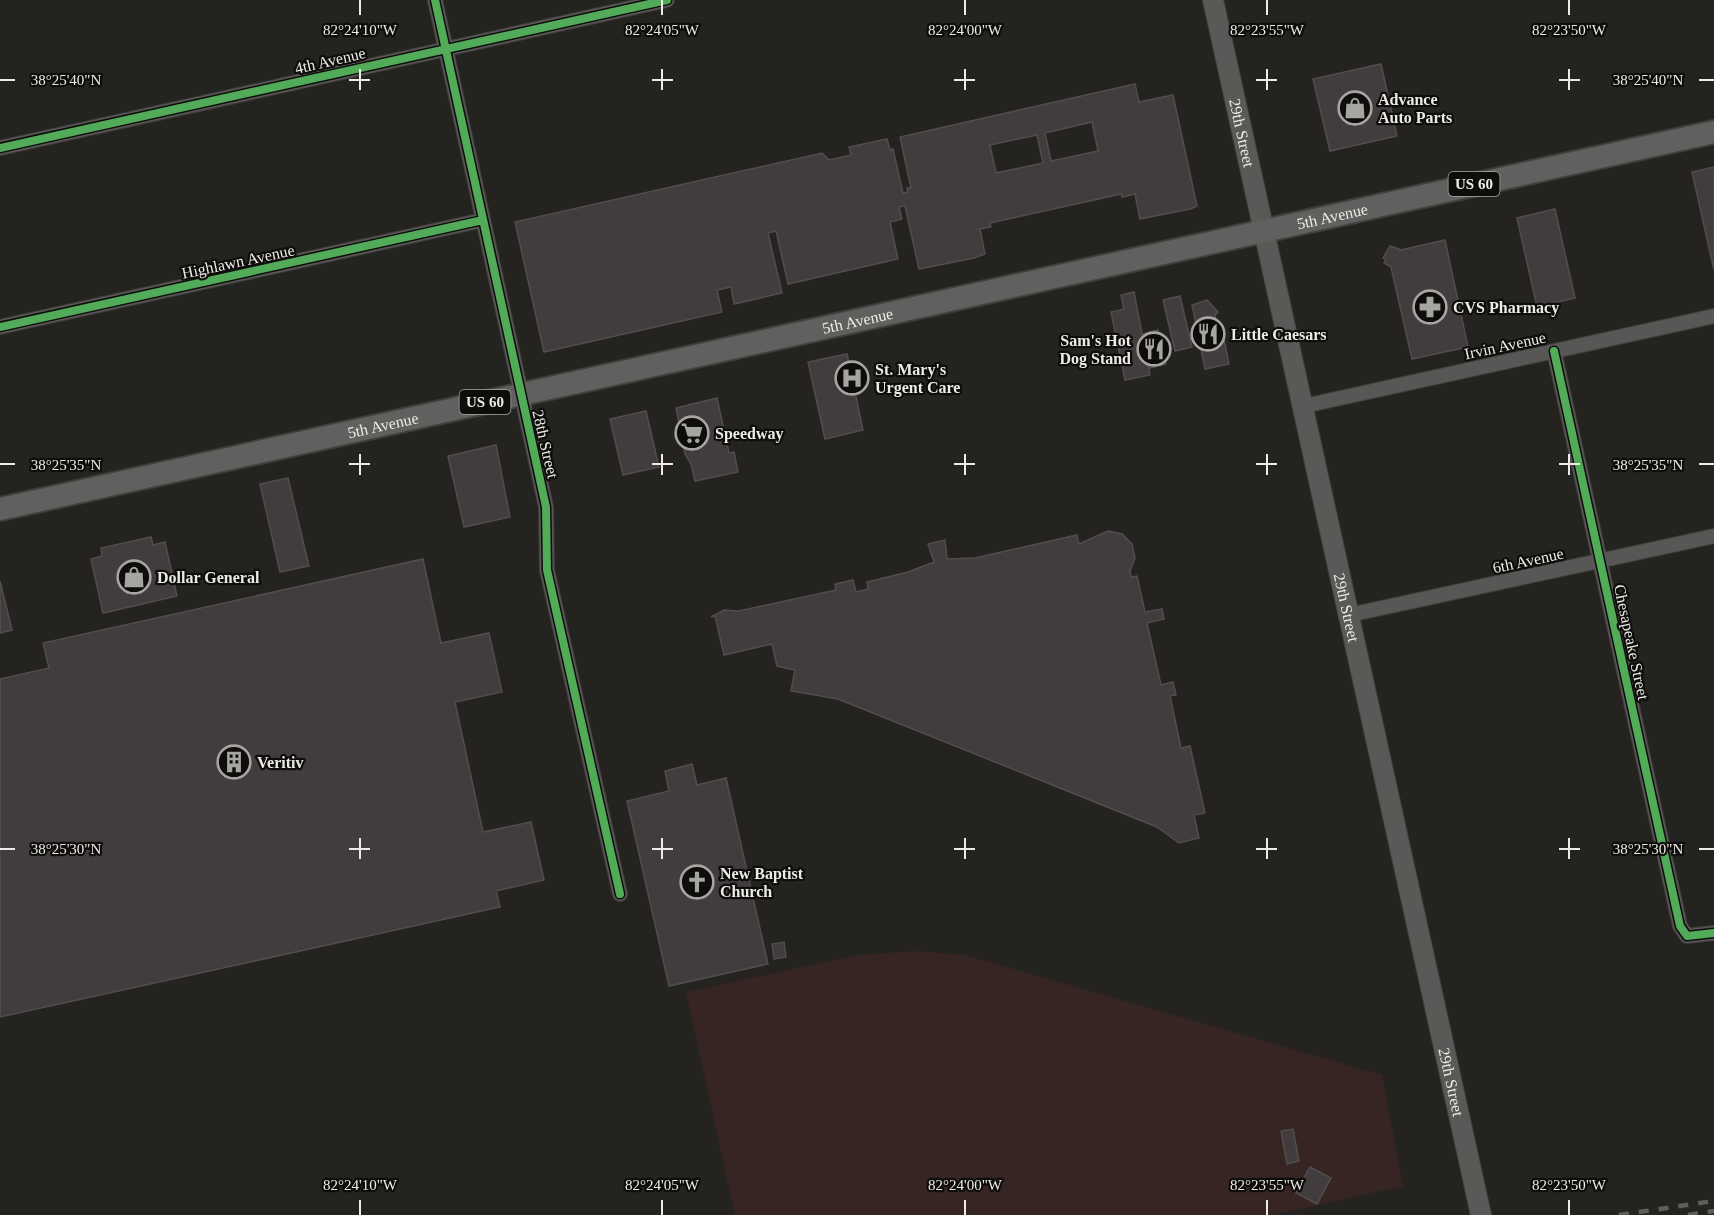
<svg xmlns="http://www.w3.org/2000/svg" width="1714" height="1215" font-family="'Times New Roman',serif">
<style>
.industrial{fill:#362523}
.building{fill:#433c3e;stroke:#4f4e4d;stroke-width:1.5;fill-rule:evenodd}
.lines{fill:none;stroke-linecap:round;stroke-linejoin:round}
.street-casing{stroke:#3f3f3d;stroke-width:16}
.secondary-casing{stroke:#3f3f3d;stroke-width:22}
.primary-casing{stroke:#3f3f3d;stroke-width:26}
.street{stroke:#585756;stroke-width:14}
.secondary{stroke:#5a5958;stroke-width:20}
.primary{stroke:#61605f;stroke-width:22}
.rail{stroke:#5f5e5c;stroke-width:4.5;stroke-dasharray:10 10;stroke-linecap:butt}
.cycleway-casing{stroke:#0e0d0b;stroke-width:11}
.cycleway{stroke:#51ab58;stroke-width:8}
.ticks{fill:none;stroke:#ecebe7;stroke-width:2}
.labels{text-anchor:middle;stroke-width:4.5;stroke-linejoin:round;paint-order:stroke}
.shield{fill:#0e0d0b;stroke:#a9a8a5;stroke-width:1.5}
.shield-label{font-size:15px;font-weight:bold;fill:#ecebe7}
.street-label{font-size:16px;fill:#ecebe7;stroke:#0e0d0b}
.poi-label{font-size:16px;font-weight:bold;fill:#ecebe7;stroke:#0e0d0b;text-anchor:start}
.ticks-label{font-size:15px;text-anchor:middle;fill:#ecebe7;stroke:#0e0d0b;stroke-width:4.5;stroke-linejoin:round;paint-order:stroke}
</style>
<rect width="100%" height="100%" fill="#242320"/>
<path class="industrial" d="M913 951 965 955 1382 1075 1403 1186 1273 1215H735L686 992 858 955Z"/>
<path class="building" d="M1381 64 1397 136 1330 151 1313 79Z
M1135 84 1139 102 1173 95 1197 206 1190 209 1140 219 1135 194 1122 197 1121 194 990 223 991 227 980 229 985 254 974 258 919 269 905 206 899 207 902 219 890 222 898 259 788 284 776 231 768 233 782 293 734 304 731 287 717 290 722 312 544 352 515 222 822 153 829 160 851 155 849 147 887 139 890 150 893 149 903 193 908 192 907 188H911L900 137ZM1092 122 1098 151 1051 161 1045 133ZM1037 135 1043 163 996 173 990 145Z
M1714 167V270L1692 172Z
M1555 209 1575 298 1537 307 1517 218Z
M1445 240 1468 347 1412 359 1391 267 1384 263 1386 259 1383 258 1390 246 1401 250Z
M1134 292 1150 375 1125 380 1111 312 1124 309 1121 295Z
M1180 296 1192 347 1175 351 1163 300Z
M1207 300 1218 312 1215 315 1219 335 1223 334 1229 364 1205 369 1192 305Z
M1158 330 1166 364 1150 368 1143 334Z
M847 354 863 430 825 439 808 362Z
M717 398 729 453 734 452 738 472 695 481 691 464 685 454 676 408Z
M646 411 659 467 623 475 610 419Z
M496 445 510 517 464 527 448 456Z
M288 478 309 566 280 572 260 484Z
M1108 531 1122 534 1132 544 1135 558 1130 571 1131 577 1137 576 1145 612 1162 609 1164 619 1147 623 1161 685 1173 682 1176 695 1170 696 1181 748 1190 746 1205 813 1194 815 1199 838 1179 843 1157 827 838 699 791 691 795 670 777 666 772 644 724 655 715 616 711 617 724 610 739 611 836 590 835 584 853 580 856 592 868 589 867 582 908 572 934 562 928 544 945 540 947 559 975 558 1077 535 1079 544Z
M151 537 153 545 165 542 177 596 103 613 91 559 102 556 101 548Z
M423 559 441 643 489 633 502 692 455 702 483 832 531 822 544 880 496 891 500 907 0 1017V679L49 668 43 643Z
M0 581 12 630 1 633 0 628Z
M692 764 697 785 726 778 768 964 669 986 627 801 669 791 665 771Z
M784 942 786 957 774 959 772 944Z
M1293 1129 1299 1161 1287 1164 1281 1131Z
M1310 1167 1331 1178 1317 1204 1296 1193Z"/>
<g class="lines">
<g class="street-casing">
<path id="street" d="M435 0 546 507 547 570 620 894
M0 148 667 0
M0 327 483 220
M1554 351 1680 926 1687 936 1714 933
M1304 406 1714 316
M1349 615 1714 536"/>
</g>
<g class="secondary-casing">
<g id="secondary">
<path id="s1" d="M1213 0 1481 1215"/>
</g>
</g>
<g class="primary-casing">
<g id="primary">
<path id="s2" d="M0 509 1714 132"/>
</g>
</g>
<use href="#street" class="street"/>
<use href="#secondary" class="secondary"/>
<use href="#primary" class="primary"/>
<path class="rail" d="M1619 1215 1714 1201
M1688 1215 1714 1211"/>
<g class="cycleway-casing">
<path id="cycleway" d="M435 0 546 507 547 570 620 894
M0 148 667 0
M0 327 483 220
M1554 351 1680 926 1687 936 1714 933"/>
</g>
<use href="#cycleway" class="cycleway"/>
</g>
<path class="ticks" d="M360 0V15M662 0V15M965 0V15M1267 0V15M1569 0V15M360 69V90M662 69V90M965 69V90M1267 69V90M1569 69V90M0 80H15M349 80H370M652 80H673M954 80H975M1256 80H1277M1559 80H1580M1699 80H1714M360 454V475M662 454V475M965 454V475M1267 454V475M1569 454V475M0 464H15M349 464H370M652 464H673M954 464H975M1256 464H1277M1559 464H1580M1699 464H1714M360 838V859M662 838V859M965 838V859M1267 838V859M1569 838V859M0 849H15M349 849H370M652 849H673M954 849H975M1256 849H1277M1559 849H1580M1699 849H1714M360 1200V1215M662 1200V1215M965 1200V1215M1267 1200V1215M1569 1200V1215"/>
<defs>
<g id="shop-ring" transform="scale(1.725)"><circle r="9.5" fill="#0e0d0b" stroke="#a6a5a1" stroke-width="1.5"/><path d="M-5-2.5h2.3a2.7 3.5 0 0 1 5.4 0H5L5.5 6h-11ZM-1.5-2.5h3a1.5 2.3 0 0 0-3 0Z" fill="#a6a5a1"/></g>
<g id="pharmacy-ring" transform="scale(1.725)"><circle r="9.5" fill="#0e0d0b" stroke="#a6a5a1" stroke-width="1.5"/><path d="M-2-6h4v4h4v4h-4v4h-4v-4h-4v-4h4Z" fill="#a6a5a1"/></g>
<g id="restaurant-ring" transform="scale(1.725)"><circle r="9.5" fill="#0e0d0b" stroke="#a6a5a1" stroke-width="1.5"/><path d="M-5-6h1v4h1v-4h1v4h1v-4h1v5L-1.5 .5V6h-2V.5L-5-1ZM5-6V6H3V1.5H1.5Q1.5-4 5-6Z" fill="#a6a5a1"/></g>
<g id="hospital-ring" transform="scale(1.725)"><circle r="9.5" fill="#0e0d0b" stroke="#a6a5a1" stroke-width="1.5"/><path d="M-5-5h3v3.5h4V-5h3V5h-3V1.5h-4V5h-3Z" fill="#a6a5a1"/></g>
<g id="supermarket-ring" transform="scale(1.725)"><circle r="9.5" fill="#0e0d0b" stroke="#a6a5a1" stroke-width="1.5"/><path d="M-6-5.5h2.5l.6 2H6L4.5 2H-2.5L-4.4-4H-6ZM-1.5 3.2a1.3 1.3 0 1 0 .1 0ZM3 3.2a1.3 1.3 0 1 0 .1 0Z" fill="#a6a5a1"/></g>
<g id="building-ring" transform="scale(1.725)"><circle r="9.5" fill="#0e0d0b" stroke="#a6a5a1" stroke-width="1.5"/><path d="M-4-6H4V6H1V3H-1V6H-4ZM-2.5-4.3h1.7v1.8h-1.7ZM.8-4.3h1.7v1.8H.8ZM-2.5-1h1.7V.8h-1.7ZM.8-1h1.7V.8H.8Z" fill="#a6a5a1"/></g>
<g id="church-ring" transform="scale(1.725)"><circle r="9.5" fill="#0e0d0b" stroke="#a6a5a1" stroke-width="1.5"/><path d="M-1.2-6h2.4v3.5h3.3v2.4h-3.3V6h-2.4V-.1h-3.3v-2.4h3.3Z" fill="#a6a5a1"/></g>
</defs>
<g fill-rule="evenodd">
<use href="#shop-ring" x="1355" y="108"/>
<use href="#pharmacy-ring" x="1430" y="307"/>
<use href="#restaurant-ring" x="1208" y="334"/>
<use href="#restaurant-ring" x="1154" y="349"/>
<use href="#hospital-ring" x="852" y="378"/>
<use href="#supermarket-ring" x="692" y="433"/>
<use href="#shop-ring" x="134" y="577"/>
<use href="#building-ring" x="234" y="762"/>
<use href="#church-ring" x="697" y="882"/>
</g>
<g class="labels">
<g class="shield">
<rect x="1448.5" y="172" width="51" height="24" rx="4.5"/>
<rect x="459.5" y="390" width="51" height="24" rx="4.5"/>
</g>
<g class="shield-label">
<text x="1474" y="189">US 60</text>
<text x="485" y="407">US 60</text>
</g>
<g class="street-label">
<text transform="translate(330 60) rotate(-13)" y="6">4th Avenue</text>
<text dy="6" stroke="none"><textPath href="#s1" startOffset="136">29th Street</textPath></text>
<text dy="6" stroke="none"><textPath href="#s2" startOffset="1364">5th Avenue</textPath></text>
<text transform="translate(238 261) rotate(-12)" y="6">Highlawn Avenue</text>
<text dy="6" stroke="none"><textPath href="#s2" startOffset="878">5th Avenue</textPath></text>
<text transform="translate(1505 345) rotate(-12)" y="6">Irvin Avenue</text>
<text dy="6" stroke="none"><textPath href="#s2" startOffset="392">5th Avenue</textPath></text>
<text transform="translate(546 444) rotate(77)" y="6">28th Street</text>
<text transform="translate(1528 560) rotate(-12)" y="6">6th Avenue</text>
<text dy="6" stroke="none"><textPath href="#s1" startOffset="622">29th Street</textPath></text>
<text transform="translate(1632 642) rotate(78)" y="6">Chesapeake Street</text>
<text dy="6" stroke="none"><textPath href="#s1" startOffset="1108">29th Street</textPath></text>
</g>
<g class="poi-label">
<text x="1378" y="105">Advance<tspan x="1378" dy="18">Auto Parts</tspan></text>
<text x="1453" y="313">CVS Pharmacy</text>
<text x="1231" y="340">Little Caesars</text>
<text x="1131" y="346" text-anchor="end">Sam's Hot<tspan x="1131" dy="18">Dog Stand</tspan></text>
<text x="875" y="375">St. Mary's<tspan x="875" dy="18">Urgent Care</tspan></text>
<text x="715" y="439">Speedway</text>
<text x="157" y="583">Dollar General</text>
<text x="257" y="768">Veritiv</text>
<text x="720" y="879">New Baptist<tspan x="720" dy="18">Church</tspan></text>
</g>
</g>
<g class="ticks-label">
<text x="360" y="35">82°24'10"W</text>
<text x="662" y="35">82°24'05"W</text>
<text x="965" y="35">82°24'00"W</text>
<text x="1267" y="35">82°23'55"W</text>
<text x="1569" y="35">82°23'50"W</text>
<text x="66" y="85">38°25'40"N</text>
<text x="1648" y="85">38°25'40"N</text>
<text x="66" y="470">38°25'35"N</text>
<text x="1648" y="470">38°25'35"N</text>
<text x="66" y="854">38°25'30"N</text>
<text x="1648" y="854">38°25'30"N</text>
<text x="360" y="1190">82°24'10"W</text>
<text x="662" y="1190">82°24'05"W</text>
<text x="965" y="1190">82°24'00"W</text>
<text x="1267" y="1190">82°23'55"W</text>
<text x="1569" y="1190">82°23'50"W</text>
</g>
</svg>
